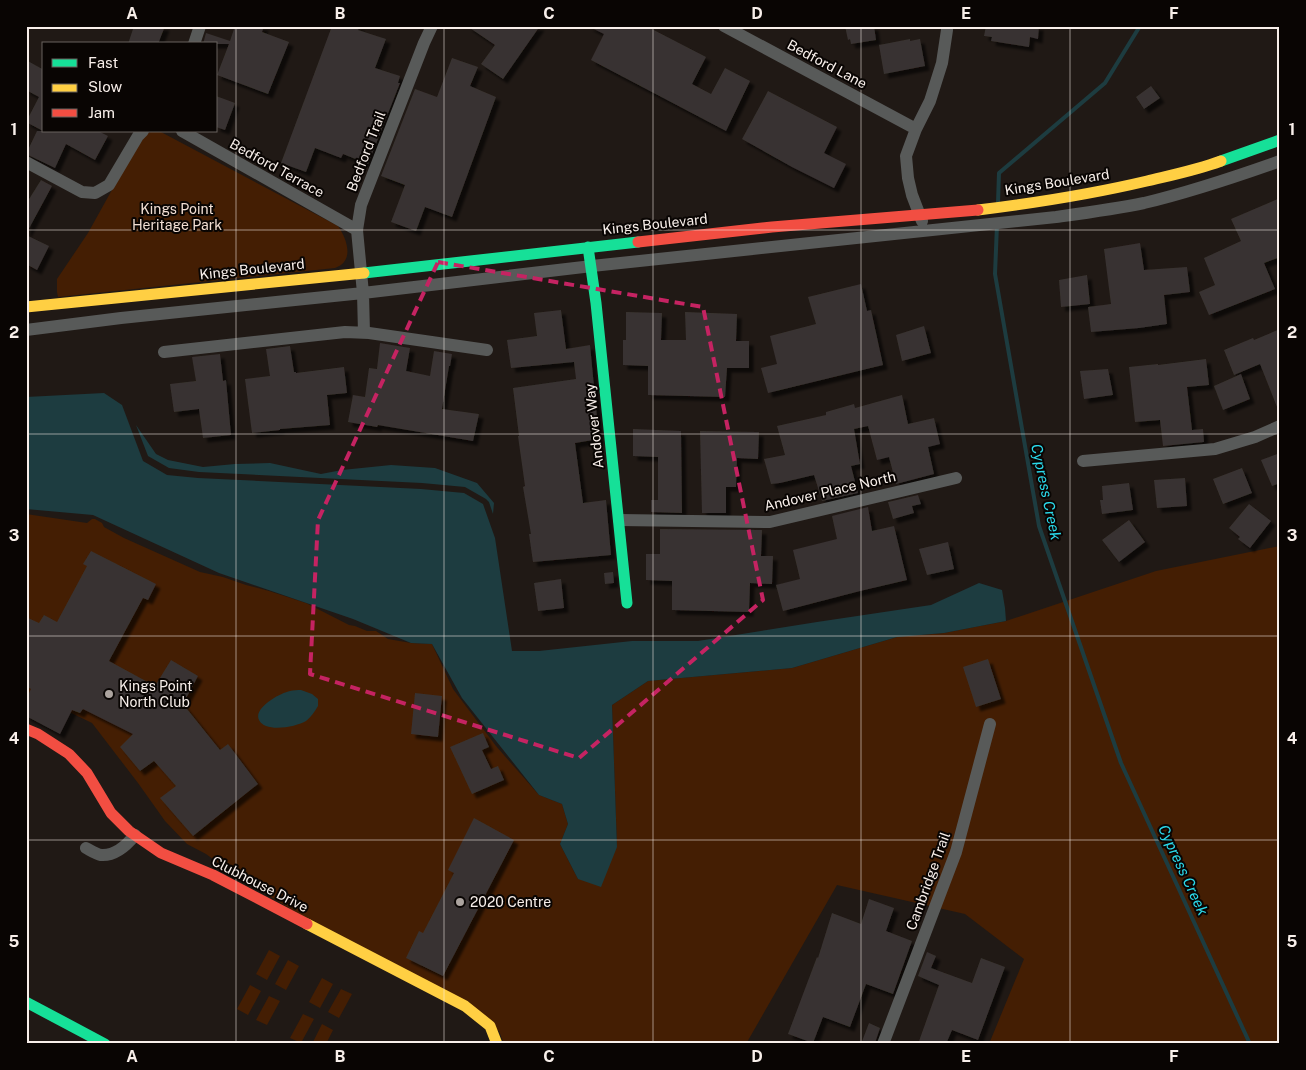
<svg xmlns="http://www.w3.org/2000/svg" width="1306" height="1070" font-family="'Public Sans',sans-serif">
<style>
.green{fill:#441e03}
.water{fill:#1d3c40}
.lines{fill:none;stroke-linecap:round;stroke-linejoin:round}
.stream{stroke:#1d3c40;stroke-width:4}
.building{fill:#393330;filter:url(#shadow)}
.street{stroke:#585a59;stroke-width:12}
.fast{stroke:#16e098;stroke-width:11}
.slow{stroke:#ffcf43;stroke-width:11}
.jam{stroke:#f24e42;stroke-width:11}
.marked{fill:none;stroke:#c52362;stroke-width:4;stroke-dasharray:10 6;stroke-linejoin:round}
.grid{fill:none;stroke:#f8efea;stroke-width:1;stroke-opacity:0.55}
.poi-dot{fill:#aca49f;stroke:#090503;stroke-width:2}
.labels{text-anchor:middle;stroke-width:4;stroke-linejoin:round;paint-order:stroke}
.street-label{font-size:14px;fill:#f8efea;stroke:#090503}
.park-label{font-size:14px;fill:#f1ded3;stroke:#090503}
.poi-label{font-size:14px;fill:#f8efea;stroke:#090503;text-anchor:start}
.water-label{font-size:15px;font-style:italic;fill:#2bd9ea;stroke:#090503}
.neatline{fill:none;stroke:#f8efea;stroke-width:2}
.grid-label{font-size:16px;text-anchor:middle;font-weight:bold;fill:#f8efea}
</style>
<defs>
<filter id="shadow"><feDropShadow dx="4.5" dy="4.5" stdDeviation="1" flood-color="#0009"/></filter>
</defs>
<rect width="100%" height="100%" fill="#201915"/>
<path class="green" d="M151 132H161L338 226C347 239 355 261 335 268L58 297 57 292V279L88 233 118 179 146 134Z
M26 514 87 523 92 519H95L102 523 104 527 124 538 200 572 223 577 246 585 269 591 306 603 349 625 355 626 367 631H376L388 639 411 643 432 644 453 689 496 746 539 795 562 804 568 824 560 844 578 879 617 847 612 705 648 681 792 668 897 637 944 633 1006 621 1156 571 1280 546V1044H989L1024 959 965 914 837 885 746 1044H504L499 1031 240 879 206 854 187 844 165 821 138 783 92 723 26 691Z
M269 950 280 956 267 980 256 974Z
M288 960 299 966 286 990 275 984Z
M322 978 333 984 320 1008 309 1002Z
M250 985 261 991 248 1015 237 1009Z
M341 989 352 994 339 1018 328 1012Z
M269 996 280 1001 267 1025 256 1020Z
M303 1014 314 1019 301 1043 290 1038Z
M322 1024 333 1030 326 1044H312Z"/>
<path class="water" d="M104 393 122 405 143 461 167 475 198 478 421 489 464 493 483 504 495 538 512 651H539L632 641H698L817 622 931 605 979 583 1002 590 1005 608 1006 621 944 633 897 637 792 668 648 681 612 705 617 847 601 887 578 879 560 844 568 824 562 804 539 795 462 698 432 644 411 643 353 619 219 573 93 515 26 509V397Z
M136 425 156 454 168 460 203 467 235 464 270 463 321 474 342 470 391 465 435 468 477 483 494 503 493 514 489 502 486 499 465 487 422 483 199 472 169 468 148 456Z
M301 690 312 694 318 699V706C315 711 311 717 306 721 296 727 265 733 259 720 253 708 280 693 290 691 293 690 298 690 301 690Z"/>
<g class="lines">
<path class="stream" d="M998 203 999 173 1105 83 1140 26
M997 225 995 274 1039 526 1121 763 1250 1044"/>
</g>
<path class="building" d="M134 26H165L158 44H128Z
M235 26H264L262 32 289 42 268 94 217 75 229 44H203L206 33 230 41Z
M332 26H360L358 30 386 39 375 68 400 76 398 83H400L368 164 343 154 341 158 315 148 306 172 281 163Z
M467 26H540L503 79 481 64 495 45Z
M588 26H646L706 57 692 84 711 94 725 68 750 81 726 131 591 60 604 34Z
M845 26H874L876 40 851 44 850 39 848 40Z
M986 26H1039L1038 39 1030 37 1029 47 991 41 992 37 984 36Z
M910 39V41L920 39 925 66 884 74 879 45Z
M452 58 478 67 470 86 496 97 452 217 425 207 416 231 391 222 405 185 381 176 415 89 437 97Z
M26 60 44 70V131H98L108 136 95 160 66 144 55 168 26 154 37 131H43L26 122 39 97 26 90Z
M1151 86 1160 98 1144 109 1136 97Z
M768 91 837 127 824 153 846 164 834 188 792 167 742 139Z
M216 96 235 103 225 130 216 127Z
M41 180 52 186 26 234V204Z
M1280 198V257L1264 263 1275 289 1209 315 1199 292 1215 285 1204 258 1241 241 1231 219Z
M26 235 49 246 37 270 26 264Z
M1140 243 1144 270 1187 267 1190 292 1164 295 1167 324 1139 328 1091 332 1088 307 1111 304 1104 249Z
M1087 275 1090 304 1061 307 1059 280Z
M861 284 867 311 871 310 883 365 768 393 761 368 777 364 770 336 816 324 808 297Z
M561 310 566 349 590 345 599 439 575 443 583 503 606 500 611 555 533 562 529 534H531L523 487 525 486 518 436H519L513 388 576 379 574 362 511 368 507 340 537 336 534 313Z
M626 312 662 313 661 340H686L685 312 737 314 736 341H749V368H727L725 397 648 395V366L623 365V340H626Z
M924 326 931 353 902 361 896 335Z
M1280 329V412H1279L1260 364 1234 375 1224 350 1253 338 1254 340Z
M380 343 410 348 406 371 430 376 434 351 452 354 450 366H449L442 409 479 414 473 441 378 425 377 427 348 422 353 395 365 397 369 368 377 369Z
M290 346 294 372H296V373L344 367 347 393 327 395 330 425 280 429V430L252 433 245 379 270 376 266 349Z
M220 354 223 381 226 380 231 435 203 438 199 409 174 412 170 384 196 381 192 357Z
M1206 359 1209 385 1187 387 1192 430 1203 429 1204 442 1163 446 1160 420 1135 422 1129 367 1158 364V365Z
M1108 369 1113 395 1084 399 1080 371Z
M1241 374 1250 399 1223 410 1214 386Z
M902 395 908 424 934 418 940 444 928 447 934 474 896 484 889 457 877 460 868 426 854 429 860 464 851 466 858 493 822 501 814 475 780 483 771 484 764 459 785 455 777 426 826 415V412L854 404 855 408Z
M633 429 681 431 682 513 651 512V500H658V457L633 456Z
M700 431 759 432 758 459 737 458 736 487H726V513H702Z
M1280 453V483L1272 486 1261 460Z
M1242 468 1252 493 1223 504 1213 479Z
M1185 478 1187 506 1157 508 1154 480Z
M1129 483 1133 510 1102 514 1100 500H1103L1102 486Z
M918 495 921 504 912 506 914 513 893 519 888 502Z
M1249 504 1271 521 1250 548 1238 539 1240 537 1229 528Z
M868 507 872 531 894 526 907 580 860 591 783 611 776 585 800 579 793 550 837 539 832 516Z
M1129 520 1145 542 1119 562 1102 540Z
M660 529 762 530 761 556H773L772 584 750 583 749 612 672 610V581L646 580V554H660Z
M948 542 954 569 927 575 919 549Z
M91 551 156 584 148 600 143 598 109 661 155 686 171 660 198 676 183 704 220 750 228 744 258 784 193 836 160 798 176 786 154 761 140 771 120 747 133 734 83 709 80 713 72 710 60 734 26 716V699L31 689 26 686V617L39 623 44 615 57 622 87 566 83 564Z
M613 572 614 583 605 584 604 573Z
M561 579 564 608 538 611 534 583Z
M988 659 1001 699 976 707 963 667Z
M415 693 442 696 438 737 411 734Z
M483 733 489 747 482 750 491 769 498 766 504 780 472 794 450 747Z
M474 818 514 840 443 976 406 958 419 931 423 933 454 873 448 870Z
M869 899 894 908 886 931 912 941 893 994 866 984 850 1027 823 1017 813 1043 788 1034 817 957 818 958 832 913 861 924Z
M927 952 936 956 931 968 972 983 981 958 1005 967 978 1040 952 1030 946 1044H918L939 985 918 976Z
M869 1023 880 1028 875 1043 861 1044Z"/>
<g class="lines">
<path class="street" d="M724 26 916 129
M194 44 200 26
M182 131 357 230
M26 162 82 192 95 193 109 185 138 136 143 131
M922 221 912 195 908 178 906 156 916 129 930 101 942 63 947 30V26
M26 330 121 318 363 293 592 266 1056 217C1085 213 1115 209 1144 203 1190 192 1235 177 1280 161
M364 333 363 293 357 230 361 205 424 43 432 26
M164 352 345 332 369 333 487 350
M1083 461 1215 449 1255 437 1280 426
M619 520 770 522 956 478
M86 848C90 850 96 854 101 855 115 856 127 845 135 835
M883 1044 956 852 990 724"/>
<path class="fast" d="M1221 161 1280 140
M588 247 596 303 627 603
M364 273 638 242
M26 1002 105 1044"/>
<path class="slow" d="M978 210C1035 203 1092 194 1147 181 1172 175 1197 170 1221 161
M26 307 364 273
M307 924 465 1006 490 1026 497 1044"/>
<path class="jam" d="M638 242 772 227 978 210
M26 729 38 734 69 754 87 773 111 813 129 831 161 853 213 875 307 924"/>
</g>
<path class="marked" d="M438 262 703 307 763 600 579 758 310 674 318 520Z"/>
<path class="grid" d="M236 26V1044M444 26V1044M653 26V1044M861 26V1044M1070 26V1044M26 230H1280M26 434H1280M26 636H1280M26 840H1280"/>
<g class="poi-dot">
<circle cx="109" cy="694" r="5"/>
<circle cx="460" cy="902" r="5"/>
</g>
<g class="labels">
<g class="street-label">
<text transform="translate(827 64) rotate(28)" y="5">Bedford Lane</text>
<text transform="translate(366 151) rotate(-69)" y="5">Bedford Trail</text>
<text transform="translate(277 168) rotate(29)" y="5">Bedford Terrace</text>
<text transform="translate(1057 182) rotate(-9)" y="5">Kings Boulevard</text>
<text transform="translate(655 224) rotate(-6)" y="5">Kings Boulevard</text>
<text transform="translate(252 269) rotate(-6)" y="5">Kings Boulevard</text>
<text transform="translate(594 426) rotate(-96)" y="5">Andover Way</text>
<text transform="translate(830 491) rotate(-13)" y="5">Andover Place North</text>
<text transform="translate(928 881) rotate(-70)" y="5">Cambridge Trail</text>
<text transform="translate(260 884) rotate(27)" y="5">Clubhouse Drive</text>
</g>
<g class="park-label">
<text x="177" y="214">Kings Point<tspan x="177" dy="16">Heritage Park</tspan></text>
</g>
<g class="poi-label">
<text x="119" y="691">Kings Point<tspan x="119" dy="16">North Club</tspan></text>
<text x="470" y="907">2020 Centre</text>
</g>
<g class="water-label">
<text transform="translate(1046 492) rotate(78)" y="5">Cypress Creek</text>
<text transform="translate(1183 870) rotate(65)" y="5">Cypress Creek</text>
</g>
</g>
<rect width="1306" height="1070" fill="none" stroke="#090503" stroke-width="55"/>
<rect x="42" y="42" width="175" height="90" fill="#090503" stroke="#69635f"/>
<rect x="52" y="59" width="25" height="8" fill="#16e098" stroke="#69635f"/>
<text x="88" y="68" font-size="15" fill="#f8efea">Fast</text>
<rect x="52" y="84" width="25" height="8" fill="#ffcf43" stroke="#69635f"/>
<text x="88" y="92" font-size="15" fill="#f8efea">Slow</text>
<rect x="52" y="109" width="25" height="8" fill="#f24e42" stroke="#69635f"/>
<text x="88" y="118" font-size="15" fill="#f8efea">Jam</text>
<rect x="28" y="28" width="1250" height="1014" class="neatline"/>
<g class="grid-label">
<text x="132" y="19">A</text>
<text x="340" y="19">B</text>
<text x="549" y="19">C</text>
<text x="757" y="19">D</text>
<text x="966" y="19">E</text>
<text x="1174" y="19">F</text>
<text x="14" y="135">1</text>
<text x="1292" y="135">1</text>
<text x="14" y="338">2</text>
<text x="1292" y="338">2</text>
<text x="14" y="541">3</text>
<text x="1292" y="541">3</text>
<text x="14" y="744">4</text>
<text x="1292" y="744">4</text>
<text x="14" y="947">5</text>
<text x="1292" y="947">5</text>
<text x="132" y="1062">A</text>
<text x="340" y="1062">B</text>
<text x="549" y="1062">C</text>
<text x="757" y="1062">D</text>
<text x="966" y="1062">E</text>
<text x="1174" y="1062">F</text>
</g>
</svg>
